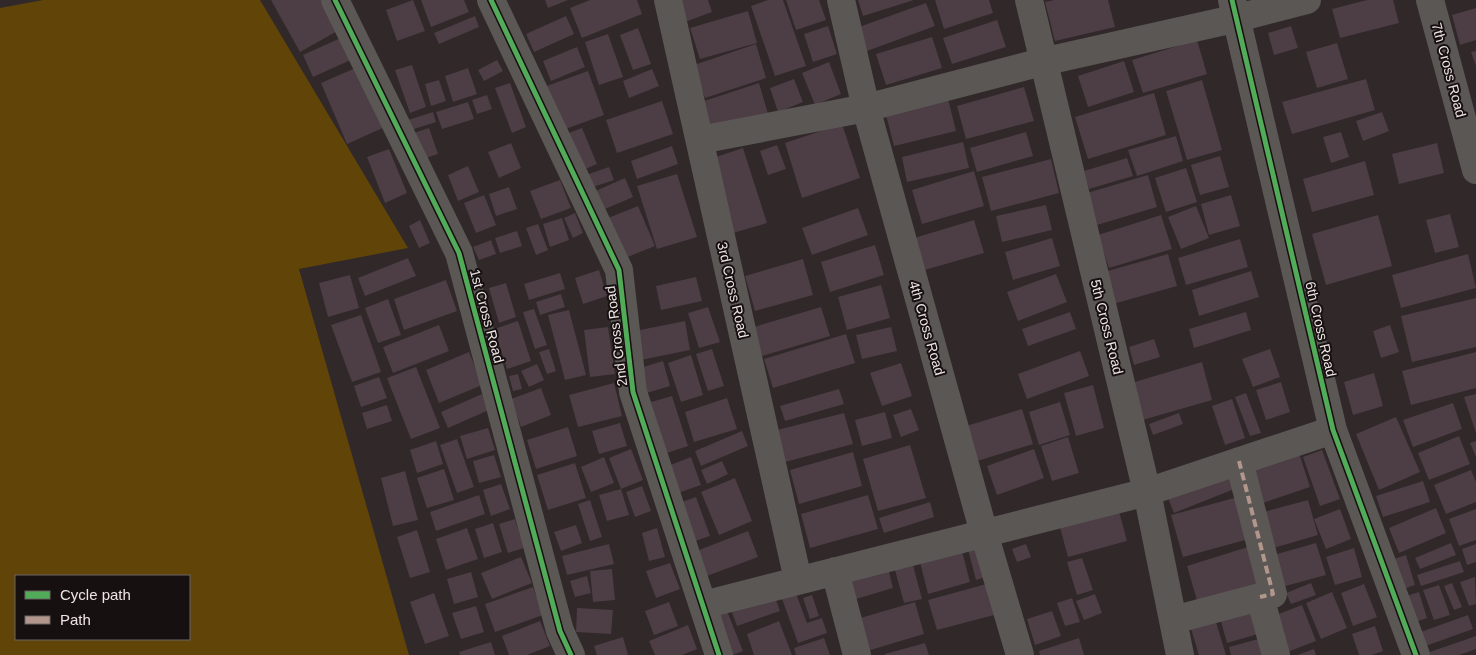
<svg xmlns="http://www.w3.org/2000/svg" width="1476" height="655" font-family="Helvetica,sans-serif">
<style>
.green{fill:#604408;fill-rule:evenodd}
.building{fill:#4d3d45}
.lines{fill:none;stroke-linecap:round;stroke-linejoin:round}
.minor{stroke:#5a5755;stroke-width:28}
.quiet{stroke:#b2968c;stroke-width:4;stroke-dasharray:8 4;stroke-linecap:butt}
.cycleway-casing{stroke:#171011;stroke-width:8}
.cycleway{stroke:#51ab58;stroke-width:5}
.labels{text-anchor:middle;stroke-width:4;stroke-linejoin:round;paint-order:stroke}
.street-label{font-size:14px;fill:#eee4e4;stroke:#171011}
</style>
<rect width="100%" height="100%" fill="#302829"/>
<path class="green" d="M43 0H260L408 248 299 269 409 655H0V8ZM16 576H189V639H16Z"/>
<path class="building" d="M271 0H324L341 29 300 52Z
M413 0 425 31 397 41 386 10Z
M421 0H464L469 12 431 27Z
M545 0H568L548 8Z
M590 0H637L642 14 582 38 570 8Z
M678 0H708L712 12 685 22Z
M768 0H783L806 66 775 76 751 6Z
M786 0H819L826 20 796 30Z
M858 0H914L863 16Z
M935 0H989L993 13 944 29Z
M1054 0H1108L1115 27 1055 41 1045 2Z
M1367 0H1393L1399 23 1340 38 1332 9Z
M926 3 935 26 867 51 859 27Z
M1476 8V40L1460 45 1452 15Z
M748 11 757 43 700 59 690 28Z
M475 16 479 27 439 44 434 33Z
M566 16 574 34 534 52 526 34Z
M997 20 1006 47 952 64 943 38Z
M828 26 837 54 813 62 804 34Z
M1291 26 1298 48 1274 55 1268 33Z
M638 28 651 64 633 70 620 35Z
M608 34 623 77 599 85 585 42Z
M345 36 355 58 313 77 303 55Z
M932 37 942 68 886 85 876 54Z
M1197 40 1207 74 1143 93 1132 60Z
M1337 43 1348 79 1317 88 1306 52Z
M756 44 766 78 705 98 694 65Z
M577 47 585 67 551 81 543 61Z
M1476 51V66L1471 52Z
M497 60 503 71 484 81 478 70Z
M1124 61 1134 92 1088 107 1078 76Z
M829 62 841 94 815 105 802 73Z
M412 65 426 107 410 113 395 70Z
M360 66 387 126 347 144 321 83Z
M468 68 477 94 453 102 445 76Z
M652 69 659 86 629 98 623 81Z
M588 71 604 115 560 131 544 87Z
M794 79 803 102 778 112 770 88Z
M1366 79 1375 110 1292 134 1282 102Z
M439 80 446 101 431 106 425 84Z
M1202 80 1222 150 1187 160 1166 91Z
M510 83 526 127 512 133 495 88Z
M759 83 768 114 708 134 698 103Z
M1024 87 1034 121 966 139 957 106Z
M1154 93 1166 135 1088 159 1075 117Z
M487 95 492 109 477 114 472 100Z
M948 99 956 131 894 146 886 115Z
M662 101 673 134 617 153 606 120Z
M468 102 474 119 442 129 436 112Z
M433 112 436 122 411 130 408 120Z
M1382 112 1389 131 1363 141 1356 121Z
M842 124 860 178 802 198 785 143Z
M429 128 438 154 420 160 411 134Z
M582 128 597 164 581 171 566 134Z
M1026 132 1033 156 977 172 970 148Z
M1341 132 1349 157 1331 163 1323 137Z
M1176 136 1183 161 1137 176 1128 150Z
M963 142 969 168 907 182 902 157Z
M511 143 521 168 499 178 488 152Z
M1437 143 1444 173 1399 184 1392 154Z
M777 145 786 169 768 175 760 151Z
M672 146 678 164 637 179 631 161Z
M743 148 767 223 733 233 710 159Z
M389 149 407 193 385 203 367 157Z
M1220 156 1229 187 1200 195 1191 165Z
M1127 158 1133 176 1089 189 1084 171Z
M1051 159 1059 193 991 211 982 177Z
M1365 161 1374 195 1312 212 1303 179Z
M468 166 479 192 458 201 448 175Z
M609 167 614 180 584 190 580 177Z
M1186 168 1197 202 1166 212 1155 178Z
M974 171 984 206 922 224 912 190Z
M677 174 697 237 657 249 637 186Z
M1148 175 1157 207 1097 225 1087 193Z
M625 178 633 197 598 212 591 193Z
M560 180 571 208 541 219 530 191Z
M509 187 517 209 496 216 489 194Z
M484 195 496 225 476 233 464 203Z
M1231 195 1240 226 1209 235 1201 204Z
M1046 205 1052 230 1002 242 996 216Z
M638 206 655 246 625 258 608 218Z
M1196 206 1209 238 1181 249 1168 217Z
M858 208 868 235 812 255 802 228Z
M575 213 583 233 573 238 564 218Z
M1450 214 1459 247 1435 253 1426 220Z
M1161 215 1172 249 1109 268 1098 235Z
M1378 215 1392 266 1326 285 1312 234Z
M562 218 569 240 550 247 543 224Z
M420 220 430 243 419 248 409 226Z
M974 220 984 253 921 271 911 239Z
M538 224 548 250 536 255 526 228Z
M517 231 522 246 500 253 495 238Z
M1052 238 1060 266 1013 280 1005 252Z
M1240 239 1248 267 1186 285 1178 258Z
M491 240 496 254 479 260 473 247Z
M875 245 884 275 830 292 821 262Z
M1168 254 1177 286 1113 304 1104 272Z
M1468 254 1476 288 1401 308 1392 275Z
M408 258 416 276 365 296 358 278Z
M803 259 813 295 755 311 745 276Z
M599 270 607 296 583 304 575 278Z
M1251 271 1259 297 1199 316 1192 290Z
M560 273 565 289 529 300 524 284Z
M1056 274 1067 302 1018 321 1007 292Z
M350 275 359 308 328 317 319 283Z
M696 277 702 301 661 310 656 286Z
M446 280 457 311 404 330 394 299Z
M506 283 516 317 499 323 489 288Z
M881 285 890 318 847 330 838 297Z
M561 294 565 307 540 315 536 302Z
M1476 298V347L1412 362 1401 316Z
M388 299 401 335 378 343 365 308Z
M708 307 720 342 699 348 688 313Z
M821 307 830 336 762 356 754 327Z
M534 309 547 345 535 349 523 312Z
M569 310 586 375 565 380 548 315Z
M1070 312 1076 329 1028 346 1022 329Z
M1246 312 1251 330 1194 348 1189 329Z
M361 315 381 372 352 382 331 325Z
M518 321 531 361 507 369 494 329Z
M685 321 690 350 641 360 635 331Z
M439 325 449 351 393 373 383 347Z
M1390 325 1399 352 1381 358 1373 331Z
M608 327 615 374 590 377 584 330Z
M891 327 897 351 862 359 856 335Z
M846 334 855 363 773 388 764 359Z
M1154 339 1160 357 1134 365 1129 347Z
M549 349 556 371 547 374 539 352Z
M712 349 724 386 708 391 696 354Z
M1270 349 1280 377 1253 387 1242 359Z
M1080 351 1089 376 1027 399 1018 374Z
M469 352 482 385 439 403 426 370Z
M1476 352V388L1411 405 1402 371Z
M691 355 703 395 681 402 668 363Z
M663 361 670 386 643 394 637 369Z
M1202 362 1212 400 1139 421 1128 384Z
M901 363 912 396 882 406 870 373Z
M537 364 544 380 529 387 521 371Z
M416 367 440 428 411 439 387 378Z
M1374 373 1383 406 1353 415 1344 382Z
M518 374 522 389 513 391 509 376Z
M379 377 387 398 361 407 354 386Z
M1281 382 1290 412 1266 420 1256 390Z
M614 383 622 416 578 427 569 395Z
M1093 385 1104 428 1076 436 1064 393Z
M541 388 551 415 521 427 511 399Z
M839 389 844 404 785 421 780 406Z
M1246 393 1261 433 1250 436 1235 397Z
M482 394 489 410 448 428 441 412Z
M1476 394V433L1464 397Z
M672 396 688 446 667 453 651 402Z
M727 398 737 429 694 442 685 412Z
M1232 399 1245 438 1225 445 1212 406Z
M1060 402 1070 435 1039 445 1029 412Z
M1453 403 1462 429 1413 447 1403 420Z
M387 405 392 421 367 429 362 413Z
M911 409 919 430 901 437 893 415Z
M1022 409 1033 444 974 462 963 427Z
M885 412 892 438 862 446 855 420Z
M844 413 853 444 785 462 777 430Z
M1179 413 1183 424 1153 435 1149 424Z
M1396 417 1420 472 1379 490 1356 434Z
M620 423 627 446 599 454 592 431Z
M568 427 577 456 536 469 527 440Z
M488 428 495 450 467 459 460 436Z
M742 431 748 446 701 466 695 451Z
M1459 436 1470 464 1429 480 1418 453Z
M1068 437 1079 473 1052 481 1041 446Z
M457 439 474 487 457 493 440 445Z
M436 441 443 464 417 473 410 450Z
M1476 441V457L1470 443Z
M910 445 926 498 878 511 863 459Z
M631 449 643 480 621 489 609 458Z
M1034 449 1044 478 997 495 987 466Z
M1322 450 1340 499 1320 506 1303 457Z
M853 452 862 486 799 504 790 470Z
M1299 453 1310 487 1257 505 1245 470Z
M494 455 501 477 479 483 473 461Z
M604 457 614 483 591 492 581 467Z
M691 457 701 485 675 494 665 467Z
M722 461 728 474 707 484 701 470Z
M575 463 586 498 548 510 537 475Z
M444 469 454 500 427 508 417 478Z
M1471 470 1476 482V502L1446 514 1434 485Z
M405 471 418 520 393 526 381 478Z
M1231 474 1237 488 1174 513 1168 498Z
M735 478 752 521 719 535 701 492Z
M1423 481 1430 502 1383 517 1376 496Z
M501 484 510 509 491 516 483 490Z
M642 486 651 511 635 517 626 492Z
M621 489 629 515 607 521 599 495Z
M479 495 485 514 436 531 430 512Z
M868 495 878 529 810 548 801 514Z
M696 497 710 536 689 543 676 504Z
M1238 497 1249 539 1183 557 1171 515Z
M590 500 602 537 590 541 578 504Z
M1308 500 1318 535 1267 550 1256 514Z
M930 502 934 517 884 533 879 518Z
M1117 504 1127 541 1068 557 1058 520Z
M1436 508 1446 533 1399 553 1389 528Z
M1340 509 1351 539 1326 549 1314 519Z
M1476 509V540L1459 546 1449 519Z
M515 519 524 548 508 553 499 524Z
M493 523 502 552 484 558 475 529Z
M576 525 582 543 561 551 554 532Z
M467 528 478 559 446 570 436 539Z
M657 528 665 557 649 561 642 533Z
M417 530 430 572 410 578 397 537Z
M748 531 758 557 704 577 694 552Z
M981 542 989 576 976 580 967 546Z
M1316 543 1326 575 1278 588 1270 556Z
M1451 543 1456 555 1420 569 1415 558Z
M609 544 614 564 567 575 562 556Z
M1026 544 1031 557 1017 562 1012 549Z
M1476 544V562L1467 565 1462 549Z
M1251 546 1264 588 1199 607 1187 566Z
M1354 548 1362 577 1335 585 1326 557Z
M962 551 970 582 928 594 920 562Z
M1406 555 1415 585 1400 590 1391 560Z
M521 557 532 583 492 599 481 573Z
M1082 558 1093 590 1077 595 1067 562Z
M1460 561 1464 572 1421 586 1417 575Z
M670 563 680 589 656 598 646 571Z
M913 565 922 599 904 603 895 570Z
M888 568 893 588 856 599 850 579Z
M612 569 615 600 593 602 590 571Z
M471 572 478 597 454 604 447 579Z
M587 576 591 593 575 597 570 581Z
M1475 577 1476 604 1469 606 1460 582Z
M990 583 998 614 937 630 928 600Z
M1311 583 1316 595 1291 604 1286 593Z
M1452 583 1462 607 1454 610 1444 586Z
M1364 584 1377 617 1353 626 1341 593Z
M1439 585 1450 615 1434 620 1423 590Z
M533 587 543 615 495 632 485 604Z
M795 591 807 623 822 618 827 633 798 643 781 596Z
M1332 592 1347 628 1321 639 1306 603Z
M1419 592 1427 618 1412 623 1403 597Z
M434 593 449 636 425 644 410 602Z
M1095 594 1102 613 1084 620 1076 601Z
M774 595 780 611 737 626 731 610Z
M812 595 819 616 810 619 803 598Z
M1072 598 1080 622 1065 626 1057 603Z
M669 602 678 626 654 635 645 611Z
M915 602 924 634 867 651 857 619Z
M1302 605 1316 641 1282 654 1268 618Z
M476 606 484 632 461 639 452 613Z
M577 608 613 610 611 634 576 632Z
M1251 609 1258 634 1227 643 1220 618Z
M727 611 743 651 733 655H729L714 616Z
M1052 611 1061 636 1035 645 1027 619Z
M1468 615 1473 629 1420 648 1415 634Z
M540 621 550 646 527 655H509L502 636Z
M779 621 792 655H754L747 634Z
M1216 622 1226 655H1199L1191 629Z
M688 625 697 649 682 655H655L649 641Z
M1375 626 1383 651 1372 655H1359L1352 634Z
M1476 636V649L1459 655H1428L1427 653Z
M623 637 628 655H597L594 646Z
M824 638 830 655H796L794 648Z
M1079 638 1084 655H1040L1039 651Z
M1262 638 1266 655H1231L1229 647Z
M491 642 495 655H460L459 652Z
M925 643 929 655H885V654Z
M1314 649 1316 655H1297Z"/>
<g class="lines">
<path class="minor" d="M335 0 459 253 560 631 571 655
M491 0 619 270 633 392 719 655
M668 0 798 580
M841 0 866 108 984 533 1020 655
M1029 0 1147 492 1180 655
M1232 0 1333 430 1416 655
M1430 0 1476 170
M700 140 866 108 1042 62 1238 18 1307 0
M1239 461 1273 594 1260 597
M835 571 857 655
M703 605 1147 492 1333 430
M1173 620 1260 597 1276 655"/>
<path class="quiet" d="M1239 461 1273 594 1260 597"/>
<g class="cycleway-casing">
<path id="cycleway" d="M335 0 459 253 560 631 571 655
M491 0 619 270 633 392 719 655
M1232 0 1333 430 1416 655"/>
</g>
<use href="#cycleway" class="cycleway"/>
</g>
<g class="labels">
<g class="street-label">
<text transform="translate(1449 70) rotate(75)" y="5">7th Cross Road</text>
<text transform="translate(733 290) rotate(77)" y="5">3rd Cross Road</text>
<text transform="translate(487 316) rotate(75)" y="5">1st Cross Road</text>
<text transform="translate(1107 327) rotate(76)" y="5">5th Cross Road</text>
<text transform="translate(927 328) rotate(74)" y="5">4th Cross Road</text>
<text transform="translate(1321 329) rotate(77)" y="5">6th Cross Road</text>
<text transform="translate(616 336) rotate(-97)" y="5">2nd Cross Road</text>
</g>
</g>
<rect x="15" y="575" width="175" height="65" fill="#171011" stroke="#6d6565"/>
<rect x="25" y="591" width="25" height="8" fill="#51ab58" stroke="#6d6565"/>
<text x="60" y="600" font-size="15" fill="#eee4e4">Cycle path</text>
<rect x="25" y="616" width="25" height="8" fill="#b2968c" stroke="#6d6565"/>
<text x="60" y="625" font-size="15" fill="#eee4e4">Path</text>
</svg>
